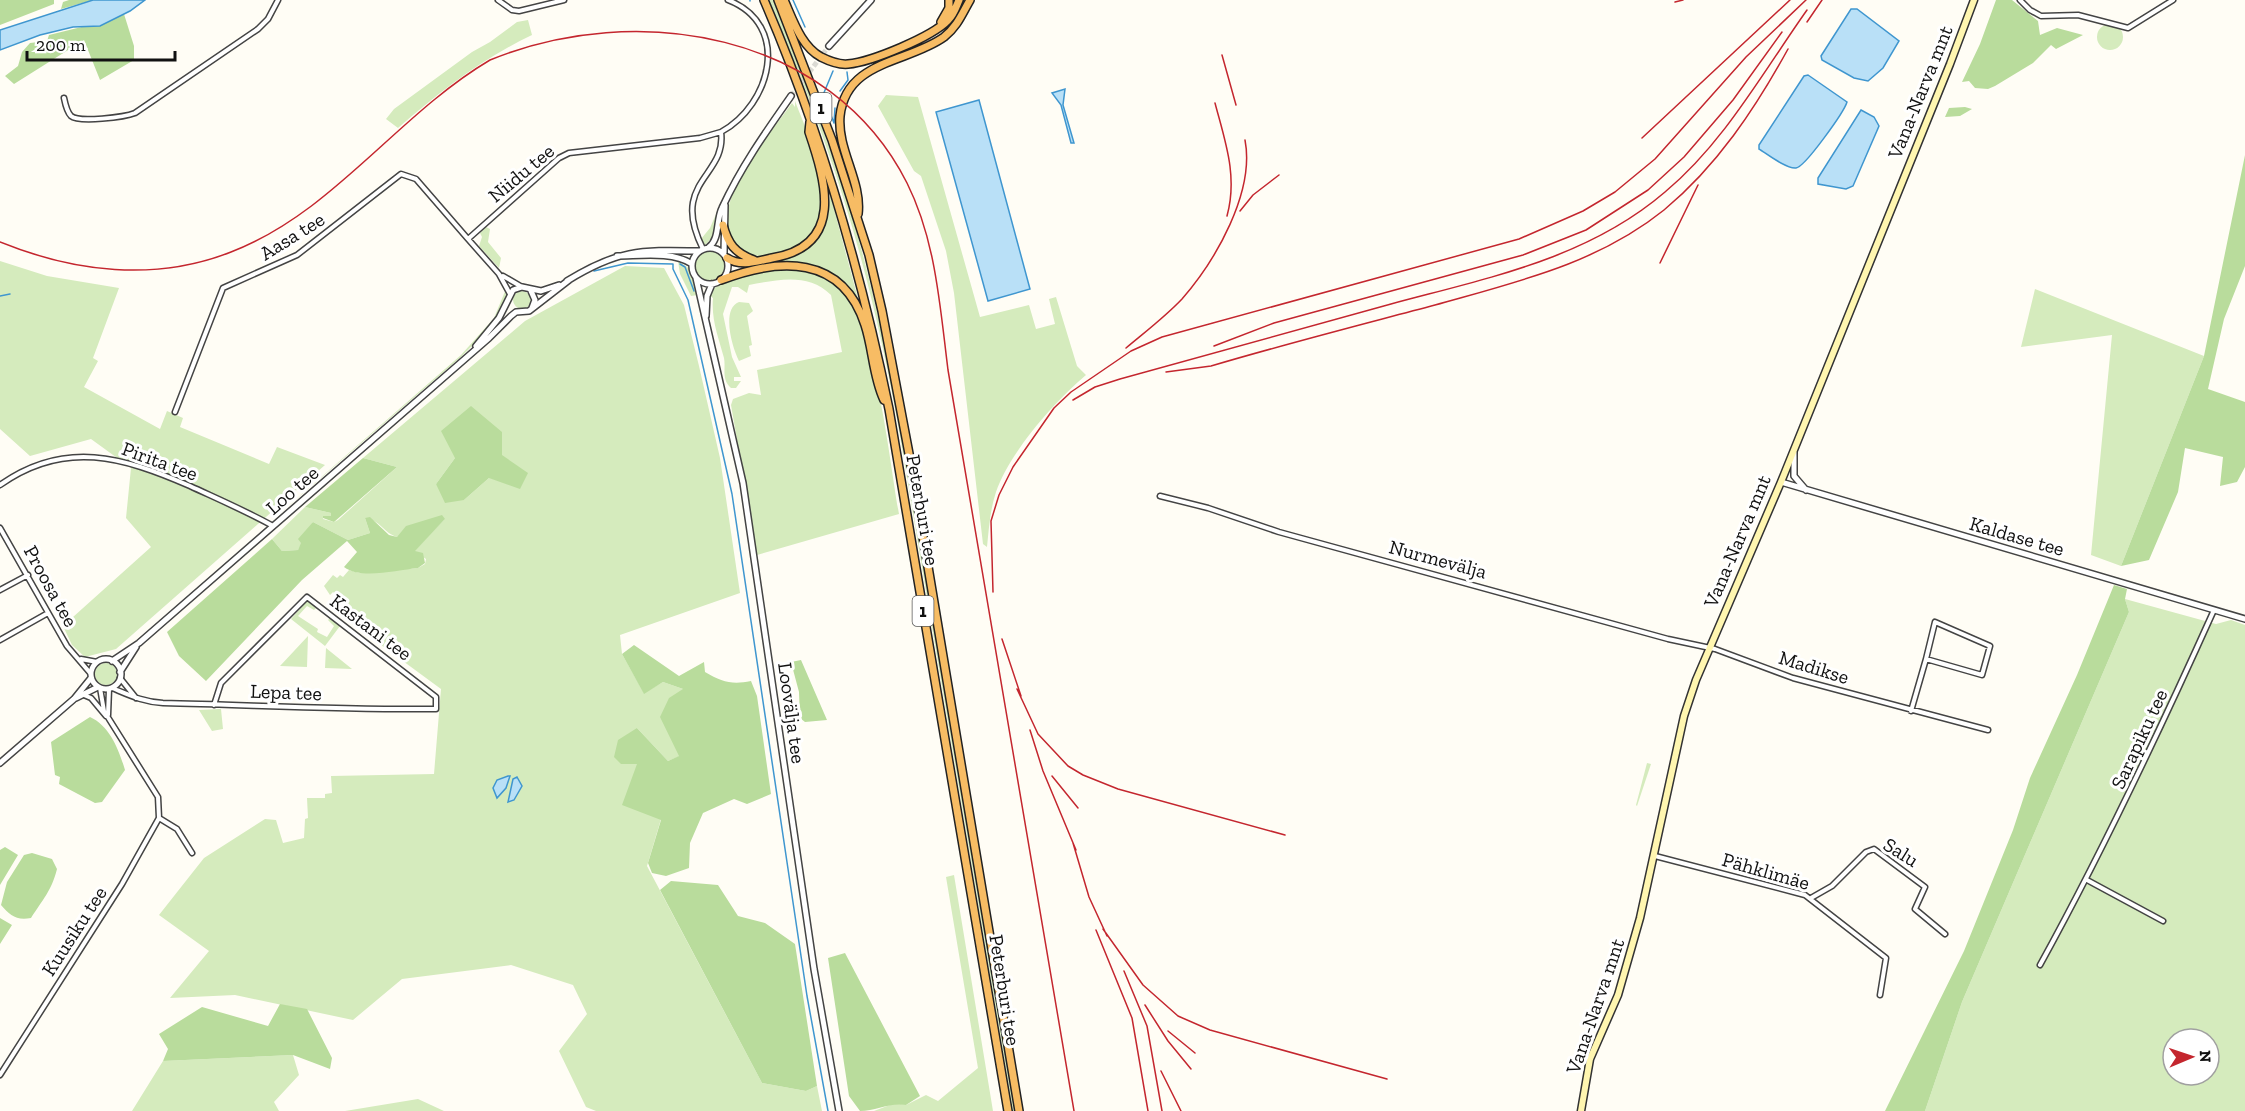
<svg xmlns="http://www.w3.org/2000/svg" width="2245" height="1111" font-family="'Zilla Slab',serif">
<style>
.green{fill:#d5ebbd;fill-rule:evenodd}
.forest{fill:#b9dc9c}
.water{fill:#b9e0f7;stroke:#3f96cf;stroke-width:1.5}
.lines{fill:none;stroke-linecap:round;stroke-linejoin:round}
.stream{stroke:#3f96cf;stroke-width:1.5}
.tertiary-tunnel{stroke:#dbdad3;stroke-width:5;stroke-dasharray:5 2.5;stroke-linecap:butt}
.minor-casing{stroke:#444;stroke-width:7}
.tertiary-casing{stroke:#444;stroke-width:8}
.secondary-casing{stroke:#333;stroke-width:9}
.trunk-casing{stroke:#222;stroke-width:10}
.minor{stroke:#fff;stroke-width:4}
.tertiary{stroke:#fff;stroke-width:5}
.secondary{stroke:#fff6b0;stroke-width:6}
.trunk{stroke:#f7bc64;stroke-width:7}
.rail{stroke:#c4262e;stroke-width:1.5}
.labels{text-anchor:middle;stroke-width:6;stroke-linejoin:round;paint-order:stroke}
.shield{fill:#fff;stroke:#585858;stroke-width:1.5}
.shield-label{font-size:18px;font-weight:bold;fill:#111}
.street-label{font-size:20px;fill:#111;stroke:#fff}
</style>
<rect width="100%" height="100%" fill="#fffdf5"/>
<path class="green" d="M769 0H773C799 67 826 134 848 203 868 267 882 333 896 399L1016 1111H1013L900 436C883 339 860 242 827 149 810 98 789 49 769 0Z
M528 20 532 35C480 60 442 90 398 128L386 119 394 109 472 52 490 42 517 22Z
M2097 37a13 13 0 1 1 26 0a13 13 0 1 1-26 0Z
M886 95 918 97 980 317 1029 305 1036 329 1055 324 1049 299 1056 297 1077 366 1086 375C1054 402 1010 452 996 492 990 510 989 528 987 547L983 544 954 293 946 251 921 176 914 171 878 106Z
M795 101C805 128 827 173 823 202 821 213 818 227 810 236 789 262 725 268 727 222 728 178 768 137 792 103L795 107Z
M830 194 860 306C834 256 796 260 748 269L747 266C796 257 827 250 830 194Z
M719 207 712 238 705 245 701 239 710 228Z
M486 227 490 229 488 242 501 258 499 268 479 246 482 237 480 233Z
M695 266a15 15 0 1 1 30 0a15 15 0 1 1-30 0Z
M0 261 47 276 119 288 93 358 98 361 84 387 160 429 167 411 183 418 180 427 269 464 277 447 325 465 116 649 85 657 72 645 63 626 151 547 126 518 131 468 91 439 30 456 0 429Z
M678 261 690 269 698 295 691 296 680 274Z
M625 266 664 268 684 305 699 366 720 458 740 593 620 635 622 654 644 693 663 682 683 689 680 756 668 761 637 728V764L661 819 647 866 762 1083 806 1091 817 1086 822 1111H596L586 1107 559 1051 587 1014 573 985 511 965 402 979 353 1020 235 995 170 998 209 951 159 915 204 858 265 819 276 820 283 843 304 838 305 819 308 818 307 798H325V794L332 793 331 776 434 774 441 689 343 617 349 609V604L333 592 330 595 324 586 333 575 337 578 340 575 343 577 349 570 359 573 418 568 425 564 426 559 414 551 445 519 397 537C384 533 380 520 365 518L370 533 348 540 313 522 298 550 282 551 272 539 305 507 331 513V516H323V519L334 522 338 520 397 467 363 458 525 321ZM455 458 489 478 464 500 436 484Z
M785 268C803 269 823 271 837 284 876 321 889 459 899 514L757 555 731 405 733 399 749 393 761 395 757 370 842 352 831 295C808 272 777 280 749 285L747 293 738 287H732L723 314 732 357 741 377H734V381H741L736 388H731C721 379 726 368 724 358 719 339 711 320 713 298L709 295C722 274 763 271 785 268Z
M506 289C511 310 476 342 462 356L271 521 461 355 494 318Z
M2035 289 2204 356 2121 566 2091 555 2112 335 2021 347Z
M513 300a9 9 0 1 1 18 0a9 9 0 1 1-18 0Z
M739 302 749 303 753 311 747 316 752 345 749 346 751 356 739 361C732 347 721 309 739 302Z
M2125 599 2216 624 2231 620 2245 625V1111H1925L1962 1002 2129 612ZM2173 1039H2209V1075H2173Z
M307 601 316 608 314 610 307 606 298 616 318 629 317 632 327 637 334 626 328 620 330 618 340 626 325 646 291 619Z
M308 636 307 667 280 666Z
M326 648 352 669 325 668Z
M95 674a11 11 0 1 1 22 0a11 11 0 1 1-22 0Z
M221 709 223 729 212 731 199 710Z
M1647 763 1651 764 1637 806 1636 805Z
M954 875 993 1111H874L895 1103 906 1105 926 1095 938 1101 978 1068 946 877Z
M293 1055 299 1075 274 1102 279 1111H132L163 1061Z
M418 1099 444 1111H345Z"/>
<path class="forest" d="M0 0H54V4L0 25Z
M69 0H93L61 9 63 2Z
M1996 0H2012L2038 21 2040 35 2057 28 2083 35 2056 49 2051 45 2033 63 1995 86 1988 89 1975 88 1969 81 1962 82 1980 44Z
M124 14 134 46V60L100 80 84 40 14 84 5 76 18 66 22 52 30 43 47 41 49 35 114 19Z
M1965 107 1972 109 1960 116 1945 117 1949 108Z
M2245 155V266L2224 319 2208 389 2245 402V467L2237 482 2220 486 2223 457 2185 448 2178 492 2149 560 2121 566 2204 356Z
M471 406 502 432V455L528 473 520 489 489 478 464 500 445 503 436 484 455 458 441 431Z
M363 458 397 467 334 522 323 518V516H331V513L305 507Z
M442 515 445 519 415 551 423 553 425 563 418 568C397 570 361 580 344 567L357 552 347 541 302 580 206 681 179 656 167 632 272 539 282 551 298 550 301 543 298 539 313 522 348 540 370 533 365 518 370 517 389 535 397 537 406 526Z
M2114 585 2127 589 2125 599 2129 612 1962 1002 1925 1111H1885L1964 951 2013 830 2030 778 2077 675Z
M634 645 679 676 704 662 705 672C722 682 732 685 751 681L757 696 771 794 747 804 734 799 703 813 690 843 689 868 666 876 652 873 648 863 661 820 622 805 637 764H621L614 757 618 740 637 728 668 761 679 756 660 717 669 698 683 689 663 682 644 694 622 654Z
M801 660 827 720 805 722 800 718 799 692 791 662Z
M90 717C110 726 119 750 125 770L102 802 95 803 59 784 60 777 55 775 51 742Z
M5 847 18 855 0 885V850Z
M32 853 52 859 57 869C51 892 43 899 31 918 16 921 10 915 1 905L7 882 24 855Z
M671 881 718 885 738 916 765 923 795 944 817 1086 806 1091 762 1083 660 890Z
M0 918 12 925 0 944Z
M845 953 920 1096 906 1105C890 1102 876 1111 860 1111L849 1096 828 958Z
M280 1004 307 1009 332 1058 330 1069 293 1055 163 1061 168 1049 159 1034 202 1007 268 1026Z"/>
<path class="water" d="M93 0H145L130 11 100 26 73 27 40 35 0 50V30Z
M1851 9H1857L1899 41 1883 68 1868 81 1854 78 1822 60 1821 56Z
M1808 75 1847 102C1844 112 1805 167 1796 168 1786 169 1767 154 1759 149V145L1804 76Z
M1065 89 1063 105 1074 143H1071L1061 105 1052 93Z
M979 100 1030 289 988 301 936 112Z
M1861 110 1874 117 1879 126 1853 186 1846 189 1818 184V178Z
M508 776H510L506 788 497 798 493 788 497 780Z
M517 777 522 786 514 800 508 802 513 779Z"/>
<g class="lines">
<path class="stream" d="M750 0V1
M793 0 805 27
M833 71 823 95 834 123 835 108
M840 91 848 80 847 72
M680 264 685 267 694 291
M594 271 628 263 673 264V269L688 300 732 494 807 996 828 1111
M0 296 10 294"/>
<path class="tertiary-tunnel" d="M791 96 829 46"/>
<g class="minor-casing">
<path id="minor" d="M498 0 512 10 519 11 564 0
M2020 0 2030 10 2041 16 2078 15 2128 28 2173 0
M64 98C65 103 67 112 71 116 79 123 125 117 135 113L258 29 268 19 278 0
M703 249C669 181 727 177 721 132 771 105 792 25 728 0
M503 276 522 287
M510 294 499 274 468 239 559 158 569 153 700 138 721 132
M175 412 223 288 297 255 401 174 416 179 468 239
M0 485C65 439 123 457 190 486 218 499 246 511 273 526
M1160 496 1208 508 1279 532 1668 639 1715 649 1793 678 1988 730
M0 528 67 646 91 674
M0 590 28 575
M0 640 48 613
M81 659 97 662
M120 678 136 698
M112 688C129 695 143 702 163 703 254 705 344 710 436 709V697L307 597 221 683 214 705
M84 695 91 698 106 716
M1911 711 1926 659 1982 675 1990 646 1935 622 1926 659
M108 715 109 689
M159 818 177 829 192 853
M1655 856 1805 895 1886 958 1880 995
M2087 880 2163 921
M1811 898 1832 886 1866 852 1874 849 1925 887 1915 909 1945 934
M2040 965C2104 849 2160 730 2214 610
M0 1075 122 884 159 818 158 797 104 711 100 688"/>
</g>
<g class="tertiary-casing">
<path id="tertiary" d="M829 46 871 0
M709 247C720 239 716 220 722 208 741 167 765 133 791 96
M692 266a18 18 0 1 1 36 0a18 18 0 1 1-36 0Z
M724 253 725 205
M617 256C640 256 672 251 692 264
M696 278 743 483 814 969 839 1111
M567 281C619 249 640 250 699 251
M531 291 535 300 532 308
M706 316 707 296 712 284
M476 346 499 318 513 290 522 287 541 291 559 285
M1794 453V476L1806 490
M1781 482 2245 619
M91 674a15 15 0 1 1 30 0a15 15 0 1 1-30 0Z
M112 661 139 643 489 338 511 316 516 312 529 311 569 280
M120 672 136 647
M76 698 98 687
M0 763 74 699 91 678"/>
</g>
<g class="secondary-casing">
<path id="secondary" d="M1581 1111 1590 1059 1618 995 1640 918 1684 716 1696 680 1781 482 1950 64 1974 0"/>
</g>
<g class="trunk-casing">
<path id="trunk" d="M764 0C821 132 860 268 889 409L1008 1111
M778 0 832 140 869 255 882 311 910 459 1019 1111
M784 0C793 20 801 46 821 57 829 61 838 65 848 64 871 62 932 37 948 20 954 14 956 7 959 0
M941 22 949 8V0
M858 214C862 181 837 150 840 116 846 60 908 63 944 37 957 27 962 14 970 0
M723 225C728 244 735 253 754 260
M727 258C741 267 757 261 772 258 845 246 826 182 809 132L810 122
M721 280C779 258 842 254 865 325 873 349 873 377 884 400"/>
</g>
<use href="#minor" class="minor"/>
<use href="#tertiary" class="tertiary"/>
<use href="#secondary" class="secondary"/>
<use href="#trunk" class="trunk"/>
<path class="rail" d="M1675 2 1683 0
M1807 22 1822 0
M1222 55 1236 105
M1215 103C1225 141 1238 176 1227 216
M1642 138 1790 0
M1240 211 1253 195 1279 175
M0 242C74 272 155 282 231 252 333 213 397 115 490 60 636 0 831 32 907 183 936 241 940 307 948 370L1074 1111
M1660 263 1698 185
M1214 346 1274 323 1523 255 1586 230 1648 190 1684 157 1733 100 1782 32
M1126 348C1145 332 1165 317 1182 299 1216 260 1255 192 1245 140
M1166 372 1211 366C1285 344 1360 325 1435 305 1516 282 1597 264 1664 210 1717 166 1755 109 1788 49
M1073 400 1095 387 1120 379C1210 354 1300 329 1391 304 1487 278 1587 259 1665 192 1724 143 1763 72 1807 10
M993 592 991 521 999 495 1013 467 1054 408 1071 392 1131 351 1162 337 1519 239 1583 211 1615 192 1655 159 1746 57 1806 0
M1002 639 1021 696
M1017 689 1038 734 1068 766 1083 775 1118 789 1285 835
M1030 730 1043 771 1076 850
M1052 776 1078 808
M1073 843 1089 897 1107 936
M1103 929 1143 985 1178 1016 1210 1030 1387 1079
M1096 930 1132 1018 1148 1111
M1124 971 1147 1026 1162 1111
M1145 1005 1168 1041 1191 1069
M1168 1031 1195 1053
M1161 1071 1181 1111"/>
</g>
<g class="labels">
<g class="shield">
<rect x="810.5" y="93" width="21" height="30" rx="4.5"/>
<rect x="912.5" y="596" width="21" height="30" rx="4.5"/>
</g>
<g class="shield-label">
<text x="821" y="114">1</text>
<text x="923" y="617">1</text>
</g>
<g class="street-label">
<text transform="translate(1920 92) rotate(-68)" y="7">Vana-Narva mnt</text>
<text transform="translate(521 173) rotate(-40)" y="7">Niidu tee</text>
<text transform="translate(292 236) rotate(-32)" y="7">Aasa tee</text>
<text transform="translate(160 461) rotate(20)" y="7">Pirita tee</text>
<text transform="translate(292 490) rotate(-41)" y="7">Loo tee</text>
<text transform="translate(923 510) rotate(80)" y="7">Peterburi tee</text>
<text transform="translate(2017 536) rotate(16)" y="7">Kaldase tee</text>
<text transform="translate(1737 541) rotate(-67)" y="7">Vana-Narva mnt</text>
<text transform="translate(1438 559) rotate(15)" y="7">Nurmevälja</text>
<text transform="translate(51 586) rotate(61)" y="7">Proosa tee</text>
<text transform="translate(371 627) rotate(37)" y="7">Kastani tee</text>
<text transform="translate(1814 667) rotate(17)" y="7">Madikse</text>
<text transform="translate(286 692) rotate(2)" y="7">Lepa tee</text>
<text transform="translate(792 713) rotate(82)" y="7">Loovälja tee</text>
<text transform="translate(2139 739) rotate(-65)" y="7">Sarapiku tee</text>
<text transform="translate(1901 852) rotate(32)" y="7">Salu</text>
<text transform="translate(1766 871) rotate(16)" y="7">Pähklimäe</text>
<text transform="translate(74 931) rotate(-57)" y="7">Kuusiku tee</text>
<text transform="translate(1005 990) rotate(81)" y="7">Peterburi tee</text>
<text transform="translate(1595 1006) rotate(-71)" y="7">Vana-Narva mnt</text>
</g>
</g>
<g transform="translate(2191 1057) rotate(88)"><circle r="28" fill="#ffffff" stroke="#a0a0a0" stroke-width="1.5"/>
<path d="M0-4.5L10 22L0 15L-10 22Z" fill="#c4262e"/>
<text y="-9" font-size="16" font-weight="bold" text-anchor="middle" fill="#111111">N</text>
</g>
<path d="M27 51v9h148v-9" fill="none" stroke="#111111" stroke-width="3"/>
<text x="36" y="51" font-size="18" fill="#111111" stroke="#ffffff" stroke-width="4.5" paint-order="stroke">200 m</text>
</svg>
